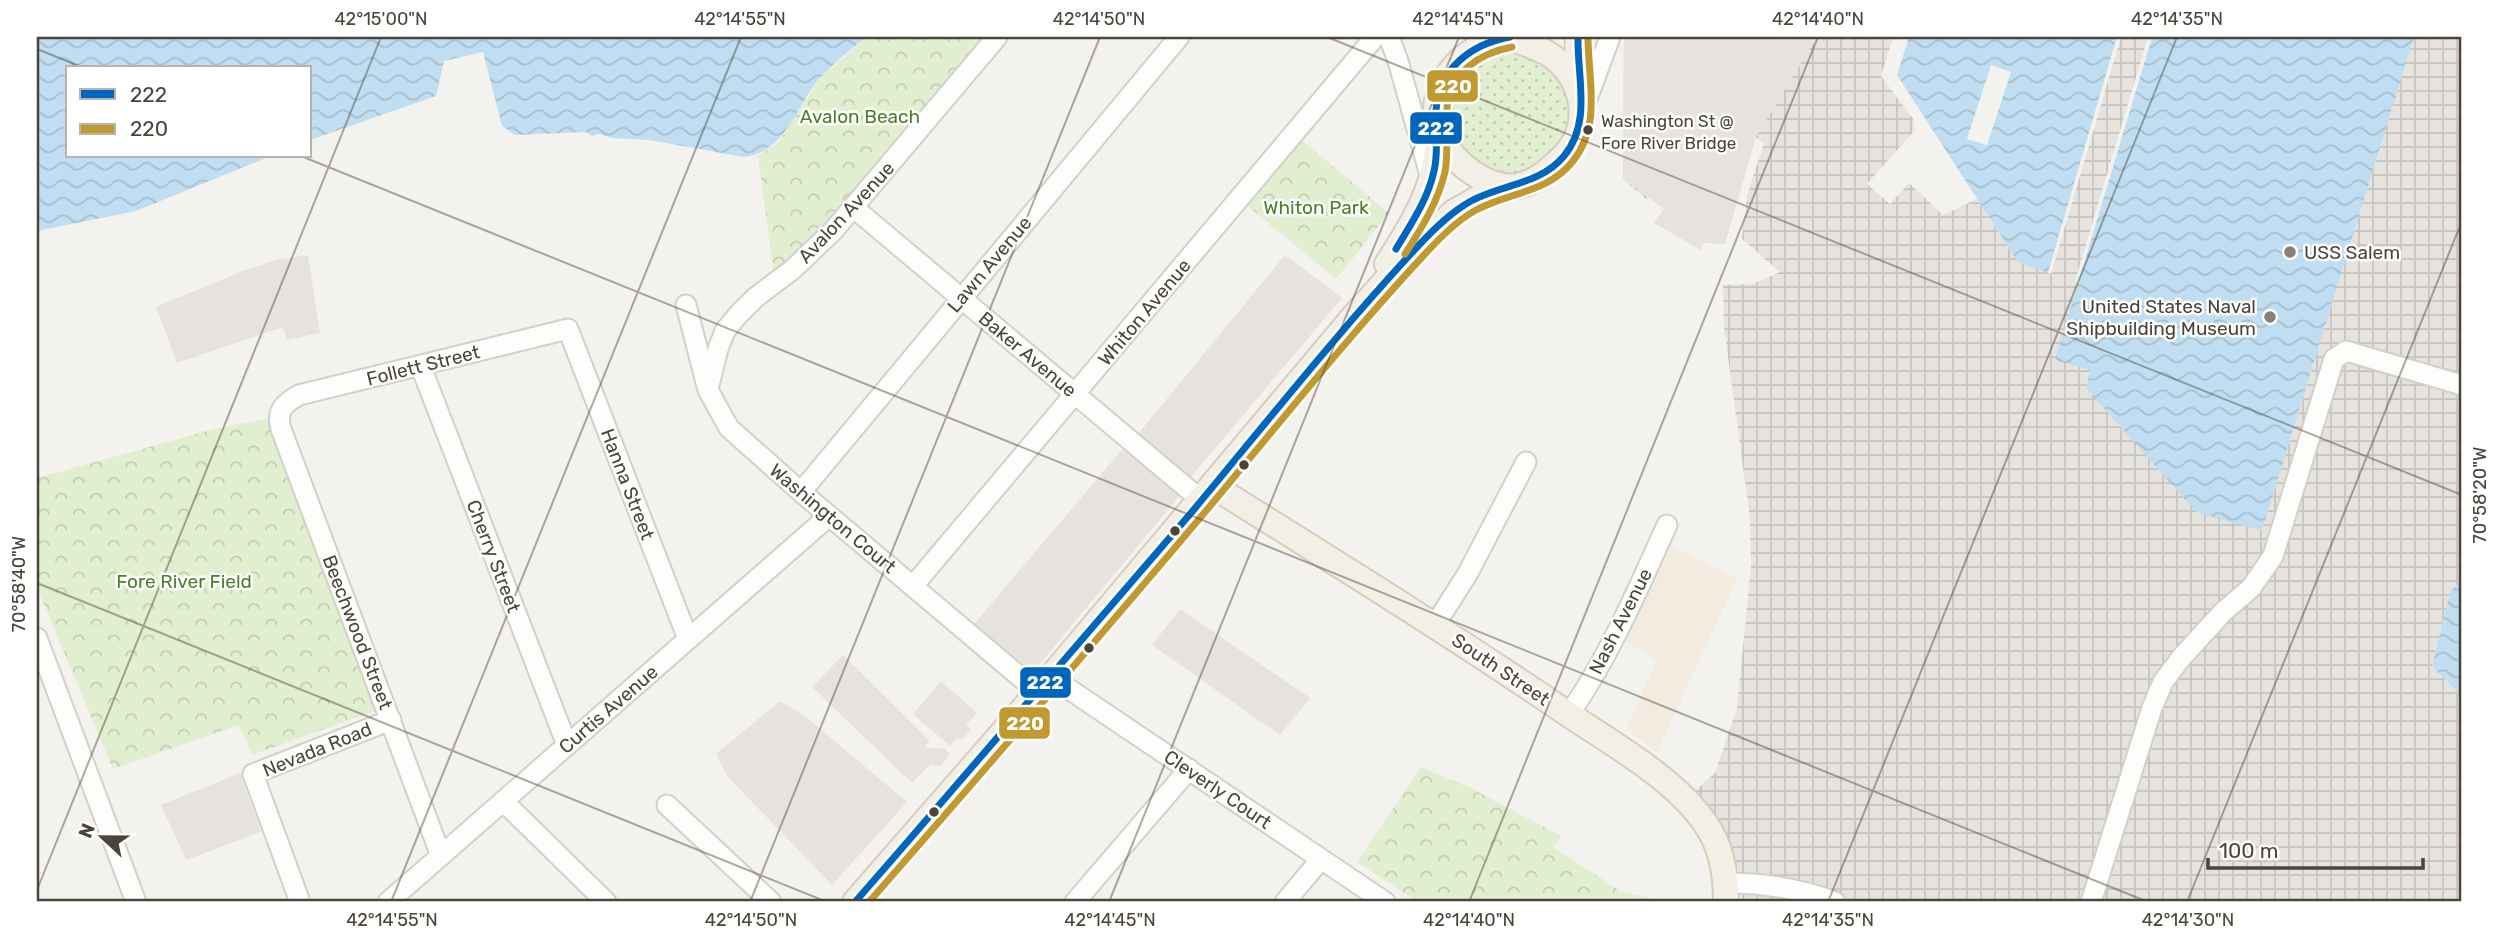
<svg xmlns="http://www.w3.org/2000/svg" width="2499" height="939" font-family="Rubik,sans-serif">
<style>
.commercial{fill:#f3ebdf}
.industrial{fill:url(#industrial-grid)}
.grass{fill:url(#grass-dots)}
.forest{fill:url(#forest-crowns)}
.parking{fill:#e6e3df}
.water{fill:url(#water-waves)}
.pier{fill:#f4f2ee}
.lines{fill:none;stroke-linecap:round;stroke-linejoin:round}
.minor-casing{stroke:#d2d0cb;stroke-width:23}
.major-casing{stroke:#d6cebb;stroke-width:28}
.minor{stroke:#fdfdfc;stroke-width:19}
.major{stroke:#f2efe6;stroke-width:24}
.bus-1-casing{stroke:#fff;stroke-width:12}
.bus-2-casing{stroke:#fff;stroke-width:12}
.bus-1{stroke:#0065bd;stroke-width:7}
.bus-2{stroke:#c09931;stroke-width:7}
.ticks{fill:none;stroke:#4b4439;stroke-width:2;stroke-opacity:0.45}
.bus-dot{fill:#4b4439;stroke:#fff;stroke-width:2.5}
.poi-dot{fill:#868178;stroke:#fff;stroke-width:2.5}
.labels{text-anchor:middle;stroke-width:5;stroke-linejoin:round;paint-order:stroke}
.bus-label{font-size:17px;fill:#4b4439;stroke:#fff;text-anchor:start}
.park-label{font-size:19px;fill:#4a7f2a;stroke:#fff}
.street-label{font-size:19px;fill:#4b4439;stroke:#fff}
.poi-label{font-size:19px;fill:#4b4439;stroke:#fff;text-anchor:start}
.line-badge{stroke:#fff;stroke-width:2.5}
.badge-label{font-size:19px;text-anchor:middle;font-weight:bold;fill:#fff}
.neatline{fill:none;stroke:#4b4439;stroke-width:2.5}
.ticks-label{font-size:18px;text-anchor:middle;fill:#4b4439}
</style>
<defs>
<pattern id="industrial-grid" width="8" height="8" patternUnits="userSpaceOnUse" patternTransform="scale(1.75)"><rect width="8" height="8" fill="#e6e2de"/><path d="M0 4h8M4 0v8" fill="none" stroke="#c7c3bf"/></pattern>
<pattern id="grass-dots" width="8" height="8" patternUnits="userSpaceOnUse" patternTransform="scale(1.75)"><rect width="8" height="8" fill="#e1eecf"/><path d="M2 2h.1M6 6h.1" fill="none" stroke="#c3cdb2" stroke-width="1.8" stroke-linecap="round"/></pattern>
<pattern id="forest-crowns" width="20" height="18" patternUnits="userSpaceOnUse" patternTransform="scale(1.75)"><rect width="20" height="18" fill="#e1eecf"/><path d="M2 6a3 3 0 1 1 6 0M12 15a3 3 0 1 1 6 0" fill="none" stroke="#c3cdb2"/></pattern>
<pattern id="water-waves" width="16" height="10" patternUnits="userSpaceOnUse" patternTransform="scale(1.75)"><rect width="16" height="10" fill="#c0ddf1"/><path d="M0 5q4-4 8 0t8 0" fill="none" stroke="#a6bfcf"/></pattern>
</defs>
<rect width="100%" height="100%" fill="#f4f2ee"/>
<path class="commercial" d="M1669 544 1737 579 1657 752 1626 728 1657 660 1620 639Z"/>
<path class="industrial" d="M1624 37H1893L1881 76 1913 119 1915 130 1867 184 1890 204 1909 183 1943 215 1977 199 2018 262 2048 272 2117 37H2152L2078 282 2090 370 2262 531 2414 37H2462V579L2450 592 2432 666 2462 697V902H1742L1739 871 1725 839 1694 792 1715 773 1737 708 1751 567 1750 518 1724 327 1723 285 1753 284 1780 272 1742 239 1747 196 1764 143 1711 107 1647 200 1623 179Z"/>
<path class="grass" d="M1511 49C1519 51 1530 51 1537 56 1608 103 1545 197 1486 169 1481 167 1475 165 1471 162 1465 157 1460 147 1456 141 1435 111 1457 71 1486 56 1493 52 1503 51 1511 49Z"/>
<path class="forest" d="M867 37H997L775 283 758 155 778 143 820 78Z
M1299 138 1389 213 1336 279 1245 204Z
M270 418 378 710 252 755 239 725 113 769 37 588V478L214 429Z
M1421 767 1467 786 1561 836 1553 847 1622 892 1654 899V902H1418L1357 862Z"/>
<path class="parking" d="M1624 37H1817L1756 137 1725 244 1703 243 1701 250 1654 223 1664 209 1623 179Z
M308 255 320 333 287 340 283 327 177 363 156 307 240 272 276 260Z
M1285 255 1342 298 1190 478 1138 434Z
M1125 446 1181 494 1033 672 974 624Z
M1180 609 1310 698 1280 735 1152 645Z
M843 655 930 741 924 747 945 749 950 754 940 766 931 764 912 783 812 687Z
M941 681 977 713 966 725 971 730 962 740 958 737 950 746 913 714Z
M780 701 805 716 907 802 832 885 727 776 716 754Z
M240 773 261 832 186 860 161 805Z"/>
<path class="water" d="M37 37H867C851 49 834 63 821 77 794 107 789 150 744 157L649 140 612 138 599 134 592 136 586 132 515 135 502 126 483 52 444 61 436 96 310 140V68H68V156H271L136 211 37 231Z
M1909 37H2117L2048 273 2018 262 1897 75Z
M2152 37H2414L2262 531 2196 512 2086 388 2090 370 2055 360Z
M2462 579V697L2432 666 2450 592Z"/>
<path class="pier" d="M2117 37H2121L2051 274 2048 273Z
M2148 37H2152L2078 282 2075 281Z
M1991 65 2011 72 1987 145 1967 139Z"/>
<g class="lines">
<g class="minor-casing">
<path id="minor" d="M1389 37 1398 61 1431 179
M1583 110 1610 37
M854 208 1201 500
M686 305 708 390 729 428 801 492 1038 692
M421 367 567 745
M708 389 718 349 725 331 738 315 756 297 792 270 833 231 997 37
M801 492 1179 37
M913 586 1375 37
M1435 625 1468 573 1526 462
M37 638 136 902
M1051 677 1385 902
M1569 714C1608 659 1639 587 1667 525
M503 801 606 902
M667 805 771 902
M441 856 281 429C276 411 283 404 299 395L568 329 688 639
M1726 883C1764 883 1799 888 1835 902
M300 902 253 774 391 720
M388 902 829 516
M1075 902 1189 769
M1285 902 1321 859
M2091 902 2152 708 2163 682 2181 658 2223 612 2251 588 2273 556 2334 359 2346 351 2462 385"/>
</g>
<g class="major-casing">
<path id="major" d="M1507 37C1521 42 1535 46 1547 53 1585 76 1594 126 1562 158 1550 170 1535 183 1517 186 1486 191 1443 156 1437 126 1428 81 1468 42 1510 37
M1578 37 1577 63 1580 87
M1387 264C1407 233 1428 200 1435 164 1438 153 1437 141 1437 130
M1213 486C1333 561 1454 636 1571 716 1615 745 1679 782 1707 826 1722 848 1726 876 1726 902
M855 902 1051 677 1355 315 1408 256 1454 212 1486 194 1510 187"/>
</g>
<use href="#minor" class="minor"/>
<use href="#major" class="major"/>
<g class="bus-1-casing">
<path id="bus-1" d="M1396 249C1411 224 1428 199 1434 171 1439 151 1435 131 1436 111 1438 69 1471 44 1510 37
M855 902C968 773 1080 643 1191 513 1266 423 1338 332 1418 246 1434 229 1451 212 1471 201 1502 184 1540 185 1564 156 1592 123 1577 76 1578 37"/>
</g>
<g class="bus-2-casing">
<path id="bus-2" d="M1405 254C1421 229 1438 202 1445 172 1449 151 1445 130 1447 108 1449 73 1480 53 1512 47
M869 902C980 775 1091 647 1200 518 1274 430 1345 340 1423 256 1439 239 1456 221 1476 210 1509 192 1548 193 1573 161 1602 125 1588 79 1588 37"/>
</g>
<use href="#bus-1" class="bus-1"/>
<use href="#bus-2" class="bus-2"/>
</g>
<path class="ticks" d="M1327 37 2462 495M37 49 84 68M301 156 2148 902M37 583 827 902M37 890 381 37M391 902 741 37M750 902 1100 37M1109 902 1459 37M1469 902 1818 37M1828 902 2177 37M2187 902 2462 221"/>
<g class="bus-dot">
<circle cx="1588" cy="130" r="6"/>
<circle cx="1244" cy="465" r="6"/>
<circle cx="1175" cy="531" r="6"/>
<circle cx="1089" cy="648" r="6"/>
<circle cx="934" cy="812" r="6"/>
</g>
<g class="poi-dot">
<circle cx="2290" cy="252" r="7"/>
<circle cx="2270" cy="317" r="7"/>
</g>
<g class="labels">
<g class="bus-label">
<text x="1601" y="127">Washington St @<tspan x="1601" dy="22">Fore River Bridge</tspan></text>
</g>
<g class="park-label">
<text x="860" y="123">Avalon Beach</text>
<text x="1316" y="214">Whiton Park</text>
<text x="184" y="588">Fore River Field</text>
</g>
<g class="street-label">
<text transform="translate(846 212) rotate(-47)" y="7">Avalon Avenue</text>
<text transform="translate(989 264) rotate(-50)" y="7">Lawn Avenue</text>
<text transform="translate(1144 312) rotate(-50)" y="7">Whiton Avenue</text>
<text transform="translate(1028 354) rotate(40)" y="7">Baker Avenue</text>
<text transform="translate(423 365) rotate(-14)" y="7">Follett Street</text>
<text transform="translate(628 484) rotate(69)" y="7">Hanna Street</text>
<text transform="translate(833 518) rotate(40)" y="7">Washington Court</text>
<text transform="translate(494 556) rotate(69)" y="7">Cherry Street</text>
<text transform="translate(1620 621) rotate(-63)" y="7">Nash Avenue</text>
<text transform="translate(358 632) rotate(69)" y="7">Beechwood Street</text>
<text transform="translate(1501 669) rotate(34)" y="7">South Street</text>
<text transform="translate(608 709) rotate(-41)" y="7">Curtis Avenue</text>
<text transform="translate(317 749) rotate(-22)" y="7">Nevada Road</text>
<text transform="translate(1218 789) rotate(34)" y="7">Cleverly Court</text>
</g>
<g class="poi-label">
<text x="2304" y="259">USS Salem</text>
<text x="2256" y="313" text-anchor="end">United States Naval<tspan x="2256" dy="22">Shipbuilding Museum</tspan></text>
</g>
</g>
<g class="line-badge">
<rect x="1426" y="69" width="53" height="34" rx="7" fill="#c09931"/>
<rect x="1409" y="111" width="54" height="34" rx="7" fill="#0065bd"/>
<rect x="1019" y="666" width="53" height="33" rx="7" fill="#0065bd"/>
<rect x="998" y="706" width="53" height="34" rx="7" fill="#c09931"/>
</g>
<g class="badge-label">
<text x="1453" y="93">220</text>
<text x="1436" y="135">222</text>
<text x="1045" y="689">222</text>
<text x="1025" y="730">220</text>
</g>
<rect width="2499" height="939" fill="none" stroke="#ffffff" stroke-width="77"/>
<rect x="66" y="66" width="245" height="91" fill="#ffffff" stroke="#b7b4b0" stroke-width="2"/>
<rect x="80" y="89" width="35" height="10" fill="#0065bd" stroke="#b7b4b0" stroke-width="2"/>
<text x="130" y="102" font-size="21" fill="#4b4439">222</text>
<rect x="80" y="124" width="35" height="10" fill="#c09931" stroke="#b7b4b0" stroke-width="2"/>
<text x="130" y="136" font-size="21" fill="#4b4439">220</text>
<g transform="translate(102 837) rotate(292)" stroke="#ffffff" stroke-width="5" paint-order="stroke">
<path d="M0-5L12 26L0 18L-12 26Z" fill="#4b4439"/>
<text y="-10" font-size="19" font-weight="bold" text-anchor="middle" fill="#4b4439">N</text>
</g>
<path d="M2208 858v10h215v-10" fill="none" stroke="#4b4439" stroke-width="3.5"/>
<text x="2219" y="858" font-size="21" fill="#4b4439" stroke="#ffffff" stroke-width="5" paint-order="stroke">100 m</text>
<rect x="38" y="38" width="2422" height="862" class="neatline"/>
<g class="ticks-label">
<text x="381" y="25">42°15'00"N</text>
<text x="740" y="25">42°14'55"N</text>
<text x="1099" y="25">42°14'50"N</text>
<text x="1458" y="25">42°14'45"N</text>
<text x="1818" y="25">42°14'40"N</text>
<text x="2177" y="25">42°14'35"N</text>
<text transform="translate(2480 495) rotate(-90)" y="6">70°58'20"W</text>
<text transform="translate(19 584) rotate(-90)" y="6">70°58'40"W</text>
<text x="392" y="926">42°14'55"N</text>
<text x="751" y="926">42°14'50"N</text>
<text x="1110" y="926">42°14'45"N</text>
<text x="1469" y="926">42°14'40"N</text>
<text x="1828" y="926">42°14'35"N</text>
<text x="2188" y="926">42°14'30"N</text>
</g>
</svg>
